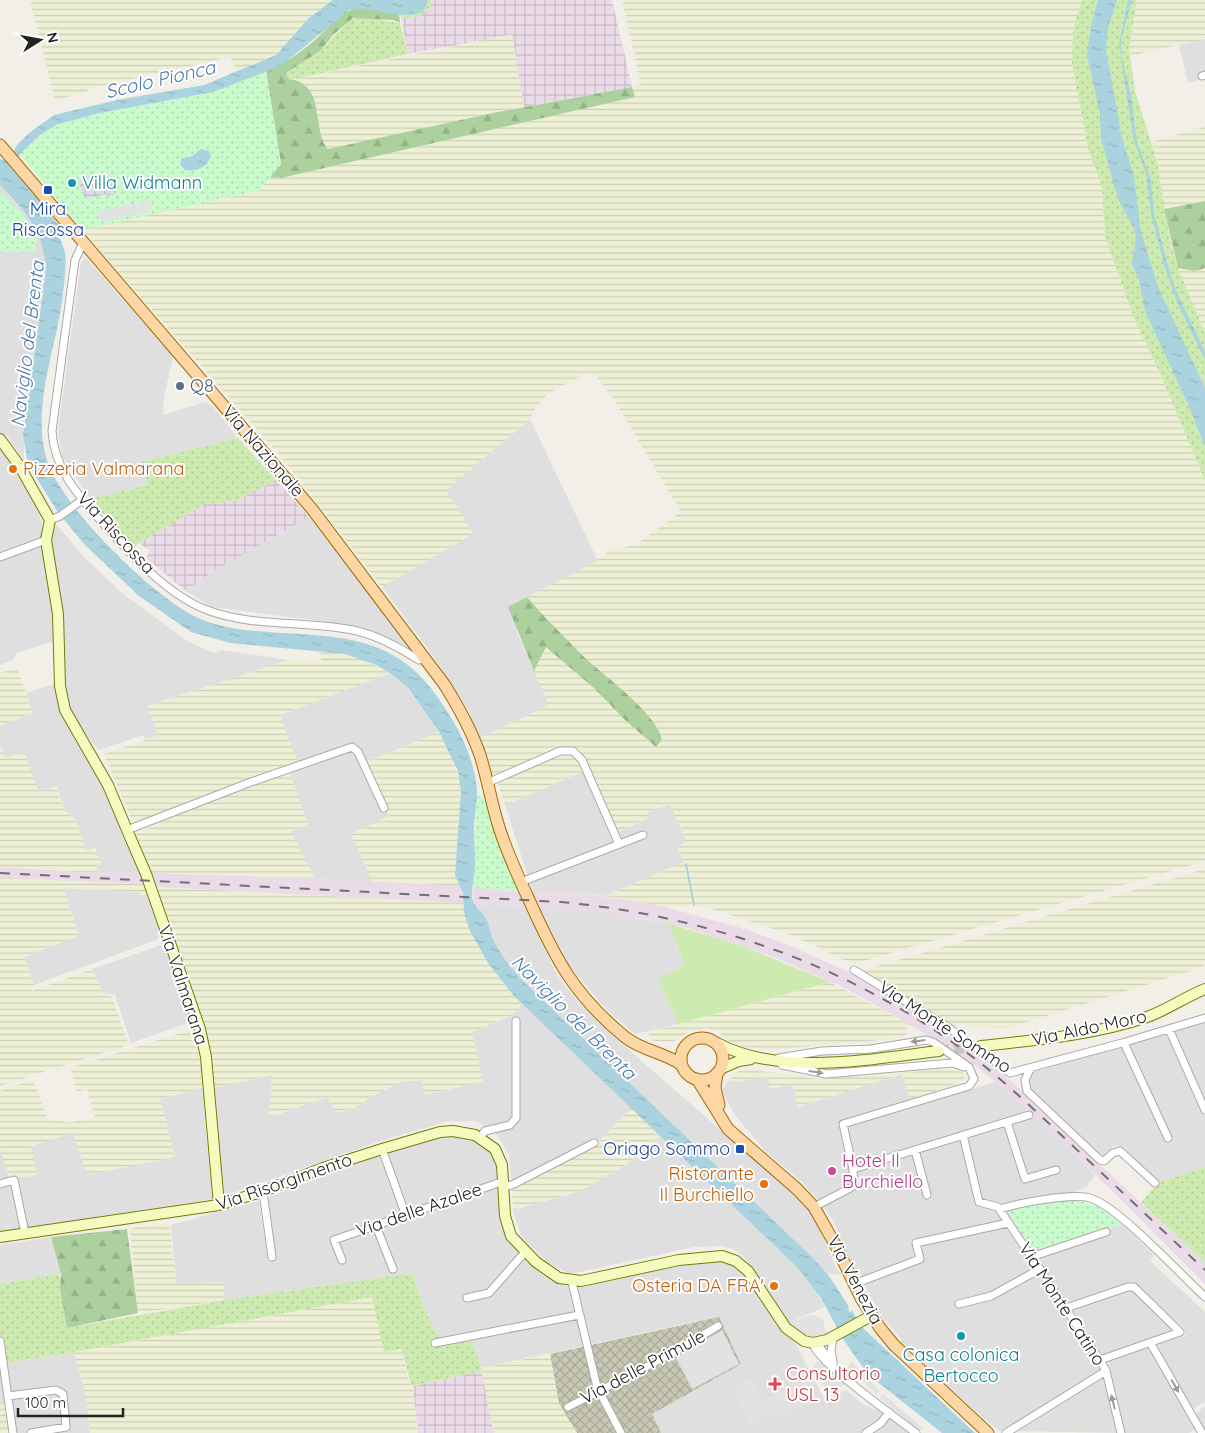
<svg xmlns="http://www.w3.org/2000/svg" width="1205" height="1433" font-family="Quicksand,sans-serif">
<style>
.residential{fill:#e0dfdf}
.industrial{fill:url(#industrial-grid)}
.railway{fill:#ebdbe8}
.construction{fill:url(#construction-cross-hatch)}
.farmland{fill:url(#farmland-rules)}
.grass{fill:url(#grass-dots)}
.forest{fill:url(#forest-firs)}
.park{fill:url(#park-dots)}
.garden{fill:#cdebb0}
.parking{fill:#e2e2e2}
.plaza{fill:url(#plaza-grid)}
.water{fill:url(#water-ripples)}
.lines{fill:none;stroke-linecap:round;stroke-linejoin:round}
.stream{stroke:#aad3df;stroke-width:2}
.secondary-tunnel{stroke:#c8c6c1;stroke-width:10;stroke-dasharray:10 5;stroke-linecap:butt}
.street-casing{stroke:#a9a9a9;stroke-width:9}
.secondary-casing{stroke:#707d05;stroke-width:12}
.primary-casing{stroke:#a06b00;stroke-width:13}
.street{stroke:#fff;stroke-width:7}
.secondary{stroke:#f7fabf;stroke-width:10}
.primary{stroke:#fcd6a4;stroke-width:11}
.rail{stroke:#707070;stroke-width:2;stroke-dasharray:10 10;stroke-linecap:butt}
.oneway{fill:#9c9c9c}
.culture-dot{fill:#0f9aa8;stroke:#fff;stroke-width:2}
.transit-dot{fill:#1a4fb4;stroke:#fff;stroke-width:2}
.service-dot{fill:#5c6f8a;stroke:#fff;stroke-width:2}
.food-dot{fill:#e8710a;stroke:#fff;stroke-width:2}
.hotel-dot{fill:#d1479c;stroke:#fff;stroke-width:2}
.health-dot{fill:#e0444e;stroke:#fff;stroke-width:2}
.labels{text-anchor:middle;stroke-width:4;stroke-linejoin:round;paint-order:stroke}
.culture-label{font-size:18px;fill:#0d838f;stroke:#fff;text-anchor:start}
.transit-label{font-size:18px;fill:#164399;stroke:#fff}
.service-label{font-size:18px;fill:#4e5e75;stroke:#fff;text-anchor:start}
.street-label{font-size:18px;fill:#222;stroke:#fff}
.food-label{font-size:18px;fill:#c56008;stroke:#fff;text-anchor:end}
.hotel-label{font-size:18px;fill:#b23c85;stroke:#fff;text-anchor:start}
.health-label{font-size:18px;fill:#be3a42;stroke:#fff;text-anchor:start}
.water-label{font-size:19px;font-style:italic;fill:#4a7aab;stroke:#fff}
</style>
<defs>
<pattern id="industrial-grid" width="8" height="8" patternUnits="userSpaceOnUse" patternTransform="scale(1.25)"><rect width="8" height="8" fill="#ebdbe8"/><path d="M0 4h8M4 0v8" fill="none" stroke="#c9bcc7"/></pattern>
<pattern id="construction-cross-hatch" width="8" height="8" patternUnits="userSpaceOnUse" patternTransform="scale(1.25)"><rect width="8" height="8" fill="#c7c7b4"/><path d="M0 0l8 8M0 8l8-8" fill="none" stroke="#abab9a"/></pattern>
<pattern id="farmland-rules" width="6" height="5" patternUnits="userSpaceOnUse" patternTransform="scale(1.25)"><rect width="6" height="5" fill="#eef0d5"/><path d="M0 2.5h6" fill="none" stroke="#ccceb7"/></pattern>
<pattern id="grass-dots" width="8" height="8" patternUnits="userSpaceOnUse" patternTransform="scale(1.25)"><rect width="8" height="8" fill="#cdebb0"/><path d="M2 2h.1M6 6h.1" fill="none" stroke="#b0c997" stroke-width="1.8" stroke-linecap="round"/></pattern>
<pattern id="forest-firs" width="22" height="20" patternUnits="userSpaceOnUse" patternTransform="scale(1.25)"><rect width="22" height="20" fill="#add19e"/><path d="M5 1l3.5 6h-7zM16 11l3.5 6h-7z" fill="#95b388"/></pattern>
<pattern id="park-dots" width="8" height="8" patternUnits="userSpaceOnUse" patternTransform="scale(1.25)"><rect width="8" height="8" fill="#c8facc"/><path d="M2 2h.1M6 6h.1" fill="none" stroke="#acd6af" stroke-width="1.8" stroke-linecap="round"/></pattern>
<pattern id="plaza-grid" width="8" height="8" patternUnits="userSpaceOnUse" patternTransform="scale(1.25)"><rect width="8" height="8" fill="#dddde8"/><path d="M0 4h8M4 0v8" fill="none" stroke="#bdbdc7"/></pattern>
<pattern id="water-ripples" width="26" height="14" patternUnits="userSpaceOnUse" patternTransform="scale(1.25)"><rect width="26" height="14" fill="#aad3df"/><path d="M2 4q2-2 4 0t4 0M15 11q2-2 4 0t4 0" fill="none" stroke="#92b5bf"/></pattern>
</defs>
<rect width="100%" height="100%" fill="#f2efe9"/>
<path class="residential" d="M1205 39V78L1188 83 1179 45Z
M0 185 34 223 41 238 45 256 46 271 24 419V460L8 437 0 432Z
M86 258 173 356 164 397 163 415 206 402 213 407 238 438 141 462 147 485 90 499 62 456 58 431 81 262Z
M530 419 598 561 516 630 549 705 479 739 468 709 431 653 382 587 472 534 446 490Z
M0 446 37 507 42 525 41 539 0 555Z
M309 517 404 639 407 646 368 629 352 625 212 607 186 591 216 570Z
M57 525 84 557 122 593 187 641 214 653 221 650 289 660 148 706 158 736 145 739 143 735 99 750 76 723 64 688V635L50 535Z
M43 543 54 616 55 641 16 653 13 660 0 665V560Z
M390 673 409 690 439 732 366 762 390 816 351 834 372 881 315 878 290 831 308 824 288 770 280 715Z
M57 683 126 837 141 874 97 873 96 848 86 851 75 819 65 811 57 786 39 792 5 758 0 743V726L33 713 26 693Z
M589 769 647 812 670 804 686 841 684 862 605 896 571 892 533 893 505 805Z
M63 888 150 893 162 930 156 940 34 985 24 957 79 935Z
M474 904 525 907 557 975 577 1001 639 1059 810 1207 836 1268 842 1275 825 1273 813 1258 521 979 503 956 495 943 487 919Z
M539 907 604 913 667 923 685 966 658 979 678 1024 635 1034 607 1010 570 967Z
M164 944 191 1022 131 1043 115 995 103 993 92 969Z
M523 1004 632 1107 597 1144 512 1186 509 1155 495 1132 475 1121 445 1122 380 1141 224 1196 213 1088 272 1075 270 1117 328 1097 336 1113 356 1107 372 1096 403 1081 422 1080 425 1095 482 1081 471 1032 510 1016Z
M1205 1022V1167L1158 1183 1123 1147 1113 1146 1105 1158H1101L1029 1089 1027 1080 1032 1072Z
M902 1074 913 1107 996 1082 1077 1156 1095 1175 1087 1186 1077 1191 1068 1201 1013 1209 1010 1219 1001 1223 915 1242 918 1257 863 1277 852 1265 832 1218 819 1201 802 1182 765 1151 734 1114 722 1090 729 1080 739 1081 768 1076 792 1084 798 1107Z
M204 1087 205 1124 213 1199 0 1232V1149L10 1179 31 1146 73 1133 175 1156 160 1099Z
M473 1134 497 1158 510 1242 525 1260 541 1273 558 1284 570 1287 696 1260H727L741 1270 796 1344 825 1401 846 1390 863 1404 889 1416 909 1433H661L651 1414 741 1364 697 1321 481 1368 471 1339 439 1338 421 1301 413 1273 224 1300V1282L176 1284 171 1225 259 1201 266 1247 269 1197 384 1153 447 1135Z
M662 1135 798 1268 813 1286 825 1307 787 1323 744 1257 733 1249 723 1246 694 1247 570 1274 548 1263 521 1236 513 1210 578 1192 625 1165Z
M1122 1224 1154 1255 1150 1261 1205 1312V1402L1193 1409 1157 1347 1159 1344 1186 1335 1184 1328 1133 1281 1069 1302 1065 1300 1039 1262 1040 1257 1109 1234 1108 1229Z
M1004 1225 1101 1370 1001 1432 984 1419 900 1341 902 1339 883 1318 865 1286 868 1282 923 1261 920 1245Z
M51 1237 61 1274 0 1284V1245Z
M1128 1290H1133L1174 1329V1333L1104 1356 1073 1310Z
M1148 1347 1153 1350 1196 1430 1188 1433H1125L1114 1396 1109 1362Z
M74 1352 86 1397 90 1433H13L10 1400 0 1403V1364Z
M1105 1376 1120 1433 1012 1431Z
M1205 1406V1433L1195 1414Z"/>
<path class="industrial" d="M431 0H612L632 87 524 107 512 35 408 54 401 17H419L431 6Z
M276 480 309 517 216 570 186 591 146 558 150 551 139 543 205 504 236 501Z
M482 1371 494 1433H418L413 1386Z"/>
<path class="railway" d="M0 867 141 874 145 884 0 878Z
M150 873 315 878 461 886 464 903 155 887Z
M472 887 519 892 525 907 474 904Z
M571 892 650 903 745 929 788 945 856 975 947 1029 1009 1079 1205 1263V1284L1077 1156 996 1082 972 1064 922 1032 849 990 781 960 740 945 687 928 647 919 539 907 533 893Z"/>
<path class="construction" d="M719 1317 741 1364 652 1414 661 1433H577L559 1404 550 1354Z"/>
<path class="farmland" d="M30 0H333L309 18 276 55 237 71 230 57 108 84 55 101Z
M622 0H1082L1073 29 1072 64 1088 148 1102 188 1105 237 1134 318 1161 376 1205 481V861L853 964 794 936 703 906 667 907 605 896 684 862 677 848 686 841 670 804 648 812 649 818 619 832 589 769 505 805 498 784 491 774 479 739 549 705 534 671 546 646 595 689 627 722 655 747 662 740 645 711 577 651 527 597 597 561V559L611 550 635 545 681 512 612 396 596 376 585 374 549 393 536 407 530 419 446 490 473 534 382 587 282 458 82 230 260 190 269 177 281 178 635 97 632 87 641 84Z
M1137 0H1205V39L1130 56 1129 49Z
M512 34 524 107 351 145 328 149 324 145 306 85 295 79Z
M1205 127V201L1164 209 1157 161 1151 142Z
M1178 268 1195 271 1205 268V333Z
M320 652 345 654 361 659 390 673 280 715 299 766 289 770 308 824 291 832 315 878 150 873 135 834 213 798 144 820 132 821 104 754 158 736 147 706 289 660 321 661Z
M17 668 33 713 0 726V673Z
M439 732 454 761 460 781 461 804 455 875 461 886 372 881 351 834 389 816 366 762Z
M0 743 5 758 24 752 39 792 57 786 58 795 65 811 75 819 86 850 95 848 101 864 97 866V873L0 867Z
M1205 869V963L1203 967 1014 1026 1001 1028 949 1025 861 971Z
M0 878 145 884 150 893 140 896 139 892 63 888 79 935 24 957 34 985 32 991 92 969 103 993 112 997 128 1043 125 1046 0 1086Z
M155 887 464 903 469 929 480 949 488 963 523 1004 510 1016 472 1032 483 1081 425 1095 422 1081H403L372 1096 356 1107 336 1113 328 1097 269 1117 272 1075 213 1088 208 1042Z
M830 982 908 1024 906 1028 909 1032 901 1038 771 1050 736 1046 718 1032 706 1028 691 1031 674 1041 663 1042 650 1040 649 1032Z
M190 1030 195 1031 198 1044 204 1087 160 1099 175 1157 87 1175 73 1133 31 1146 37 1175 10 1180 0 1149V1091L33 1080 48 1120 71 1122 95 1118 87 1089 77 1092 70 1068Z
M950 1069 962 1072 965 1077 961 1082 910 1099 902 1074 798 1107 792 1084 770 1089 767 1076 739 1082 729 1080 739 1071 752 1070 819 1079Z
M632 1107 662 1135 625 1165 578 1192 513 1210 512 1186 544 1165 555 1164 597 1144Z
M169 1223 176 1284 224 1282V1300L138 1313 130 1230 136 1227Z
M373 1297 384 1351 402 1349 410 1386H413L418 1433H90L86 1397 74 1352Z
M550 1354 559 1404 577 1433H494L481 1368Z
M11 1400 13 1433H0V1403Z"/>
<path class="grass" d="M428 0H431V6L419 17H401L399 14 411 15Z
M1082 0H1137L1129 49 1135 91 1157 161 1169 235 1178 268 1205 333V481L1161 376 1134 318 1105 237 1102 188 1088 148 1072 64 1073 29Z
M360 17 400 23 408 54 295 79H287L286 73 320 51 350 20Z
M238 438 276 480 236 501 205 504 139 543 134 548 90 499 147 485 141 462Z
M1205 1167V1263L1141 1202 1158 1183Z
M413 1273 421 1301 439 1338 471 1339 482 1371 411 1386 402 1349 384 1352 372 1297 74 1352 0 1364V1284L59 1274 67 1328 224 1300Z"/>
<path class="forest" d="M359 7 399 14 400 23 393 20 353 18 334 34 320 51 286 73 287 79C327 81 311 130 328 149L493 113 632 87 635 97 281 178 269 177 281 164 266 71C285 64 301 52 316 39 330 26 340 12 359 7Z
M1205 201V268L1195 271 1178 268 1164 209Z
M527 597C543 616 561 633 578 651 598 672 658 713 662 740L656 747 627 722 595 689 546 647 534 671 508 607Z
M127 1229 138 1313 67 1328 60 1288 61 1274 51 1237Z"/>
<path class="park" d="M266 71 281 164 260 190 82 230 20 154 48 129 66 122 99 113 213 92Z
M0 191C15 206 31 220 37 241L35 244V251L0 252Z
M477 795H486L519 892 472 887Z
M1074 1200 1099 1206 1122 1224 1035 1252 1031 1250 1009 1215 1013 1209Z"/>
<path class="garden" d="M667 923 740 945 830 982 678 1024 658 979 685 965Z"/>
<path class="parking" d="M153 200 148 212 101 222 96 212Z
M813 1314 823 1319 825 1330 831 1334 817 1337H806L787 1323Z
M722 1330 739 1364 692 1389 676 1358Z
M821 1361 845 1382 846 1384 831 1393 827 1392 814 1367 816 1362Z
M852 1362 880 1391 876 1394 848 1366Z
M806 1369 821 1397 776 1420 773 1413 750 1425 732 1388 752 1378 764 1400 791 1387 787 1378Z
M883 1394 923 1428 920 1431 880 1398Z"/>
<path class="plaza" d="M98 173 102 185 114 181 118 191 112 195 107 196 106 194 85 199 78 180Z"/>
<path class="water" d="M333 0H428L424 10C403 24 372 4 349 10L282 65 247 79 213 92 99 113 56 125 40 135 20 154 15 169 58 224C56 233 63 243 65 253 67 267 64 281 63 294 57 346 33 401 45 453 55 502 149 592 192 615 203 621 215 624 227 627 299 641 377 621 429 686 451 714 471 747 476 782 479 798 474 813 474 829 474 841 475 853 475 865 475 875 471 886 472 896 473 907 480 909 485 917 490 924 490 933 494 941 501 955 511 967 521 979L813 1258 829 1276 848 1305 849 1312 852 1311 864 1329 975 1433H942L875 1380 862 1366 843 1339 821 1298 798 1268 514 996 488 963 469 929 464 912 463 893 455 875 461 792 458 771 439 732 409 689 390 673 376 665 345 654 230 643 191 632 139 596 84 544 57 511 28 464 23 435 46 271C44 230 27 214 0 185V159L8 161 17 145 29 133 54 115 117 100 204 85 276 55 309 18Z
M1098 0H1117L1108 27 1106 50 1122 138 1134 176 1141 232 1158 287 1205 388V447L1192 413 1145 311 1139 280 1132 264 1136 238 1134 229 1118 199 1101 138 1100 114 1087 55 1091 26Z
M1128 0H1132L1121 40V55L1131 95 1137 142 1151 180 1154 214 1173 284 1205 352V360L1177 302 1165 268 1151 214 1146 173 1134 142 1119 45Z
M201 149 209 151 211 156C206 168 196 172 185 170L180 164 182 158 191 157Z"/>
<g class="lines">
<path class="stream" d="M686 864 694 905"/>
<path class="secondary-tunnel" d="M939 1051 981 1046"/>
<g class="street-casing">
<path id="street" d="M1202 76 1205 75
M83 243 75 260 52 431C54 468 77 494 100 520 127 551 167 595 207 610 255 628 308 620 357 631 379 636 400 648 419 660L425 658
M50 520 60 516 82 500
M0 557 46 540
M487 783 560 751H573L582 760 619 844
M127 830 251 782 352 747 358 752 384 808
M521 882 643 835
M854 970 948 1027 1010 1073 1122 1043 1205 1018
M1169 1029 1205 1110
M1124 1043 1168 1138
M779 1058 822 1051 871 1049 926 1040 933 1042 969 1067 974 1079 969 1086 843 1124 853 1169
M782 1065 826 1074 952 1063 964 1067
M1030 1069 1025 1080 1027 1091 1100 1160 1104 1161 1113 1153 1120 1151 1155 1183
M1007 1122 1025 1179 1056 1170
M963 1135 979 1202 998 1207 1100 1360 1106 1371 1121 1433
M480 1137 485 1131 510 1125 516 1118V1021
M382 1149 406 1216
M915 1150 927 1195
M0 1184 14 1180 25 1233
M504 1187 514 1184 594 1143
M261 1192 264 1199 272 1257
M814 1207 854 1186 853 1169 1029 1115
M1000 1209C1019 1203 1071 1193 1090 1198 1118 1206 1180 1274 1205 1297
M376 1226 393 1269
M1031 1257 1106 1232
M342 1260 334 1240 504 1181
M572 1282 597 1387 621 1433
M854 1284 920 1259 916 1243 1008 1223
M467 1298 489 1293 525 1252
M959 1304 991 1296 1040 1269
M1066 1308 1128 1287H1134L1180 1332 1100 1360
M0 1341 13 1433
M816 1342 833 1365
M435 1343 579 1315
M813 1343C814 1360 898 1419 916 1433
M1151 1344 1202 1433
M833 1362 831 1351 833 1338
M8 1396 56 1390 63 1394 66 1427 31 1433
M568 1407 671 1354 718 1326
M866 1433 881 1423 889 1412
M1006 1433 1106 1371"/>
</g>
<g class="secondary-casing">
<path id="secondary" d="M0 439 19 465 50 520 46 540 58 614 60 686 65 710 108 785 127 830 146 874 200 1029 206 1057 219 1205
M717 1043C780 1077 871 1059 939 1051
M981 1046C1036 1040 1094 1035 1147 1017 1167 1010 1185 997 1205 989
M720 1069 739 1061 751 1059
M0 1237 219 1205 261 1192 323 1168 382 1149 440 1132 453 1131 475 1135 495 1149 502 1165 505 1216 511 1236 536 1262 559 1278 581 1281 679 1260 722 1256 736 1261 748 1271 786 1328 804 1341 813 1343 827 1340 871 1316"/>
</g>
<g class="primary-casing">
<path id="primary" d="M0 145 312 509 444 684C458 706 471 729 480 755 487 777 491 801 498 824 506 851 518 876 530 902 556 960 574 995 625 1037 642 1051 664 1052 682 1065
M681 1059a21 21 0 1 1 42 0a21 21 0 1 1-42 0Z
M717 1073 715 1088 719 1105
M697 1079 728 1129 797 1189 814 1207 837 1248 861 1298 880 1328 894 1345 988 1433"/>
</g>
<use href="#street" class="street"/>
<use href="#secondary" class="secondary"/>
<use href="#primary" class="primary"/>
<path class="rail" d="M0 873 561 902C710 916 854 967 974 1058 1009 1085 1042 1117 1074 1147 1118 1188 1161 1229 1205 1270"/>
</g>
<defs><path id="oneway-solid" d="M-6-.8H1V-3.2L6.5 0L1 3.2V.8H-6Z" transform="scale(1.25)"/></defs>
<g class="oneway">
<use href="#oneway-solid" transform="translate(918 1041) rotate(173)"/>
<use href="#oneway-solid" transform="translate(816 1072) rotate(8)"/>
<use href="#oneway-solid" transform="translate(1175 1386) rotate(60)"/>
<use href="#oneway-solid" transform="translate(1113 1402) rotate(-104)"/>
</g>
<g class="culture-dot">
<circle cx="72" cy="183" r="5"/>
<circle cx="961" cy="1336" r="5"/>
</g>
<g class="transit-dot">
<rect x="43" y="185" width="10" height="10" rx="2.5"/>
<rect x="735" y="1144" width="10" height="10" rx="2.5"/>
</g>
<circle class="service-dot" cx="180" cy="386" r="5"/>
<g class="food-dot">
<circle cx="13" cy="469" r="5"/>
<circle cx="764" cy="1184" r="5"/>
<circle cx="774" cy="1286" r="5"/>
</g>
<circle class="hotel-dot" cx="832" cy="1171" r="5"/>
<path class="health-dot" d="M772.5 1376.5h5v5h5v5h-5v5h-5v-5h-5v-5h5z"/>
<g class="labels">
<g class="culture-label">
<text x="82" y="189">Villa Widmann</text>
<text x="961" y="1361" text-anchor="middle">Casa colonica<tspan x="961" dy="21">Bertocco</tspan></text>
</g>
<g class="transit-label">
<text x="48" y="215">Mira<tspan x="48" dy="21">Riscossa</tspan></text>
<text x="730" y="1155" text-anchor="end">Oriago Sommo</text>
</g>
<g class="service-label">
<text x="190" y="392">Q8</text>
</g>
<g class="street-label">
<text transform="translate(263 451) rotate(49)" y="6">Via Nazionale</text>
<text transform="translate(116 533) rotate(47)" y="6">Via Riscossa</text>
<text transform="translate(183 985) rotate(72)" y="6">Via Valmarana</text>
<text transform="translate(945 1027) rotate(33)" y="6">Via Monte Sommo</text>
<text transform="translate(1089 1028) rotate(-12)" y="6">Via Aldo Moro</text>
<text transform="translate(284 1182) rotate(-19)" y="6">Via Risorgimento</text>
<text transform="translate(419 1210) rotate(-19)" y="6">Via delle Azalee</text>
<text transform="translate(855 1280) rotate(62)" y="6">Via Venezia</text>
<text transform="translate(1062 1304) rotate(57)" y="6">Via Monte Catino</text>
<text transform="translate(643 1367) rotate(-28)" y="6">Via delle Primule</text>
</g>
<g class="food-label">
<text x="23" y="475" text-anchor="start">Pizzeria Valmarana</text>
<text x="754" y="1180">Ristorante<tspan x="754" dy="21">Il Burchiello</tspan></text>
<text x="764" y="1292">Osteria DA FRA'</text>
</g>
<g class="hotel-label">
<text x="842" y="1167">Hotel Il<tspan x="842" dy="21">Burchiello</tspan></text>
</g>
<g class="health-label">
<text x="786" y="1380">Consultorio<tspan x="786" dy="21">USL 13</tspan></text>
</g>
<g class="water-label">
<text transform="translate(160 79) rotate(-13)" y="7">Scolo Pionca</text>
<text transform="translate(27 344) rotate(-83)" y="7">Naviglio del Brenta</text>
<text transform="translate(574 1017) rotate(45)" y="7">Naviglio del Brenta</text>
</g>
</g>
<g transform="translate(40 40) rotate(79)" stroke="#ffffff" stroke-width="4" paint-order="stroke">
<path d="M0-4L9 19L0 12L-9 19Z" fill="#222222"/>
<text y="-8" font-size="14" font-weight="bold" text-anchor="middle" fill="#222222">N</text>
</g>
<path d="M18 1408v8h105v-8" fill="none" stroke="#222222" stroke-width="2.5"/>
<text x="25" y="1408" font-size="15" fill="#222222" stroke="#ffffff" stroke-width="4" paint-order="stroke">100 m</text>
</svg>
